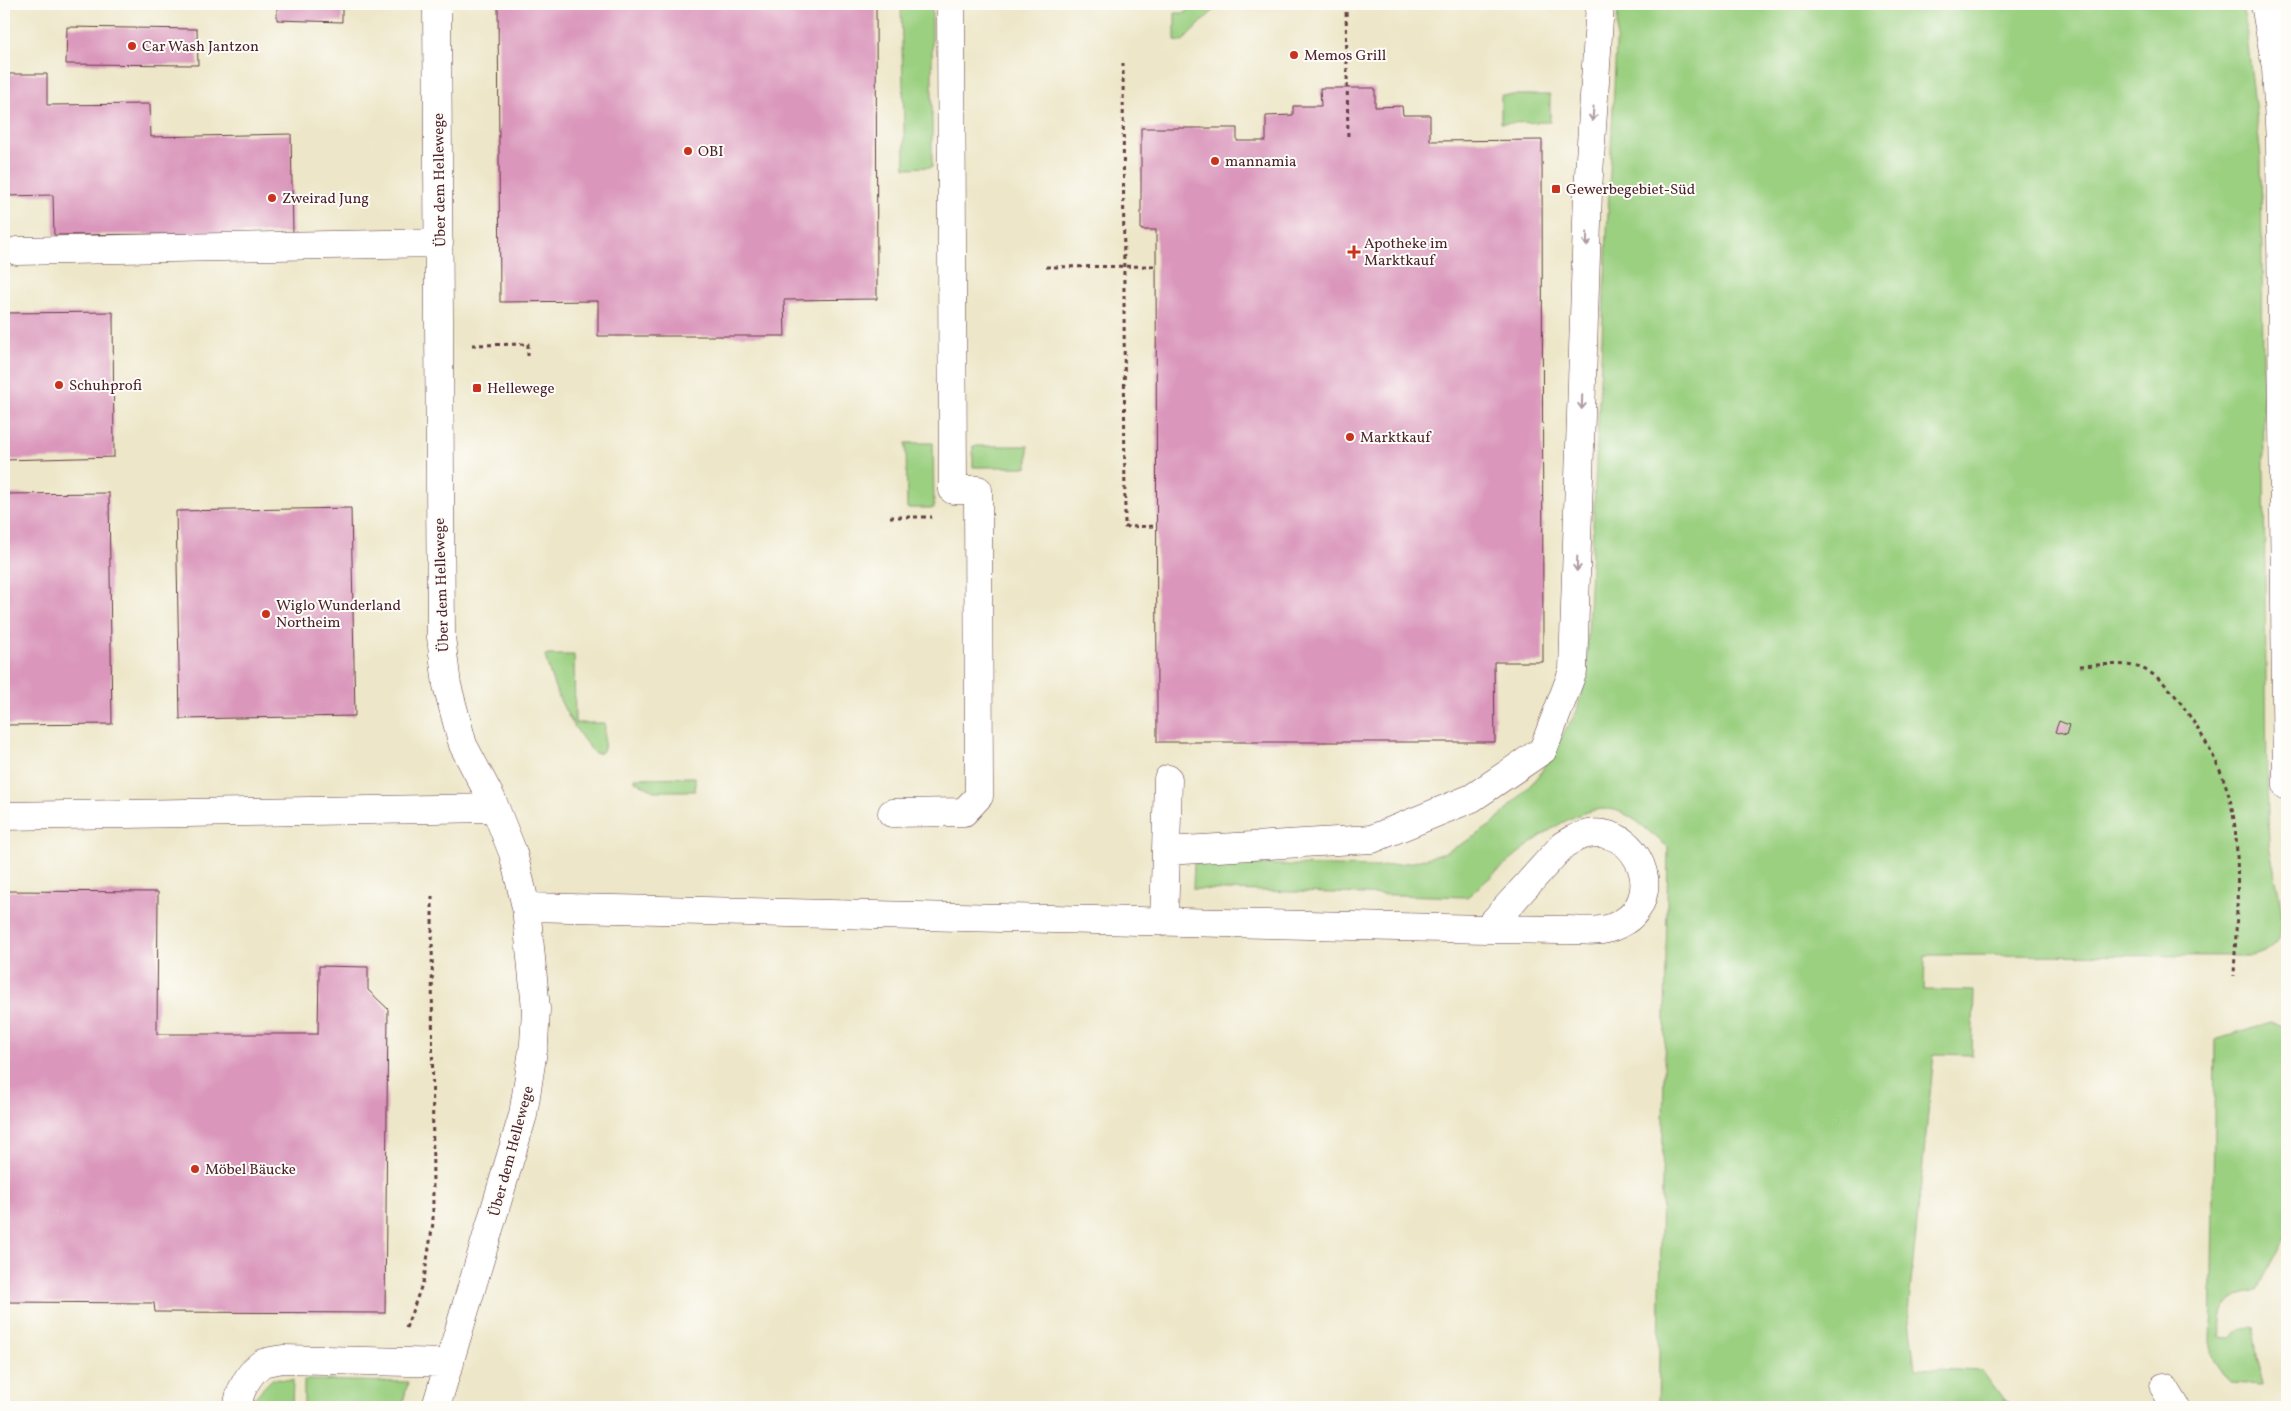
<svg xmlns="http://www.w3.org/2000/svg" width="2291" height="1411" font-family="Vollkorn,serif">
<style>
.green{fill:#9bd081;stroke:#727856}
.building{fill:#da96bb}
.lines{fill:none;stroke-linecap:round;stroke-linejoin:round}
.minor-casing{stroke:#623d43;stroke-width:29}
.path{stroke:#623d43;stroke-width:3;stroke-dasharray:4 4;stroke-linecap:butt}
.minor{stroke:#fff;stroke-width:28}
.oneway{stroke:#ae9aa0}
.poi-dot{fill:#c8321e;stroke:#fdfcf7;stroke-width:2}
.labels{text-anchor:middle;stroke-width:4;stroke-linejoin:round;paint-order:stroke}
.poi-label{font-size:15px;fill:#4a1f2b;stroke:#fdfcf7;text-anchor:start}
.street-label{font-size:15px;fill:#4a1f2b;stroke:#fdfcf7}
</style>
<rect width="100%" height="100%" fill="#fdfcf7"/>
<filter id="ink" filterUnits="userSpaceOnUse"><feTurbulence type="fractalNoise" baseFrequency=".02" numOctaves="2"/><feDisplacementMap in="SourceGraphic" scale="10" xChannelSelector="R" yChannelSelector="G"/><feConvolveMatrix kernelMatrix="1 2 1 2 8 2 1 2 1" color-interpolation-filters="sRGB"/></filter>
<filter id="wash" filterUnits="userSpaceOnUse"><feTurbulence type="fractalNoise" baseFrequency=".0096" numOctaves="4" result="noise"/><feDisplacementMap in="SourceGraphic" scale="20" xChannelSelector="R" yChannelSelector="G"/><feGaussianBlur stdDeviation="1.12" result="paint"/><feColorMatrix in="noise" values="0 0 0 0 0 0 0 0 0 0 0 0 0 0 0 0 0 1.4 0 .05"/><feComposite in="paint" operator="in"/></filter>
<g filter="url(#wash)">
<rect width="100%" height="100%" fill="#ede6c8"/>
<path class="green" d="M901 4H932V167L905 168Z
M1188 4H1220L1182 42 1175 41V13H1187Z
M1618 4H2241L2245 19 2261 158 2267 784C2268 803 2268 822 2269 842 2271 866 2288 915 2279 937 2275 948 2264 953 2252 956L1925 955 1924 990 1974 991 1972 1055 1934 1054 1908 1312 1915 1368 1982 1371 2004 1401 2014 1407H1658L1668 847C1652 835 1634 815 1615 810 1568 800 1501 870 1467 897L1193 889 1194 863 1377 867 1413 862 1444 853 1469 840 1494 823 1538 777 1577 711 1586 673Z
M1501 95H1550V122L1501 123Z
M906 443H933L934 508H907Z
M973 446H1028V467H973Z
M545 655H574L575 723H605L604 749 601 753H594C569 723 554 693 545 655Z
M695 777V791H654L635 781V778Z
M2270 1023 2287 1026V1233L2257 1291C2226 1295 2219 1307 2221 1337L2230 1338 2240 1329 2254 1326 2262 1385 2231 1383 2211 1354 2215 1040Z
M272 1379 293 1380 292 1407H251L256 1396Z
M304 1380 408 1382 402 1407H304Z"/>
<g id="blocks">
<path class="building" d="M277 4H342V22L277 20Z
M498 4H876L877 299 784 300 785 336H598V301L500 302Z
M67 27 197 29 198 65 66 64Z
M4 74H47V105L150 104 151 137 291 134 293 233 54 235 53 195 4 196Z
M1320 88H1375V107L1402 106 1403 115H1430V141L1542 140 1543 662H1494L1495 742H1157L1156 230H1141V128H1237V141H1266V116L1293 115V106H1321Z
M113 312 114 457 4 460V313Z
M109 493 112 724 4 725V494Z
M351 508 355 716 180 719 176 511Z
M2059 721 2069 725 2066 735 2055 732Z
M4 891 158 892 157 1034H318L319 966 368 967V990L388 1009 385 1313 155 1312 154 1303 4 1302Z"/>
</g>
</g>
<g filter="url(#ink)">
<use href="#blocks" fill-opacity="0" stroke="#623d43" stroke-width="1"/>
<g class="lines">
<g class="minor-casing">
<path id="minor" d="M2265 4 2276 68 2280 142 2287 786
M17 251 439 243
M892 813 964 812 979 796 978 490H953L951 4
M4 816 495 808
M1166 851 1372 839 1472 798 1543 750 1573 671 1588 190 1600 4
M526 907 1487 929C1514 929 1541 930 1567 930 1582 930 1599 933 1613 927 1679 902 1630 799 1563 845L1487 929
M1164 922 1168 779
M2164 1387 2176 1407
M238 1407C238 1392 250 1371 263 1363 269 1361 277 1360 283 1359L450 1363
M436 1407 523 1115 534 1044 536 1009 526 907 513 853 492 800 463 745 447 685 441 637 437 4"/>
</g>
<path class="path" d="M1346 4 1348 140
M1123 63 1125 527 1157 526
M1046 267 1156 266
M472 345 528 344V357
M890 517H932
M2080 666C2098 665 2116 663 2134 666 2157 671 2175 694 2187 712 2203 736 2217 760 2226 786 2244 836 2236 922 2234 976
M406 1328 424 1279 433 1223 432 895"/>
<use href="#minor" class="minor"/>
</g>
<defs><path id="oneway-shaft" d="M-6 0H5M1.5-3L5.5 0L1.5 3" fill="none" stroke-width="1.6" stroke-linecap="round" stroke-linejoin="round" transform="scale(1.25)"/></defs>
<g class="oneway">
<use href="#oneway-shaft" transform="translate(1593 114) rotate(94)"/>
<use href="#oneway-shaft" transform="translate(1587 239) rotate(92)"/>
<use href="#oneway-shaft" transform="translate(1582 402) rotate(92)"/>
<use href="#oneway-shaft" transform="translate(1577 564) rotate(92)"/>
</g>
</g>
<g class="poi-dot">
<circle cx="132" cy="46" r="5"/>
<circle cx="1294" cy="55" r="5"/>
<circle cx="688" cy="151" r="5"/>
<circle cx="1215" cy="161" r="5"/>
<rect x="1551" y="184" width="10" height="10" rx="2.5"/>
<circle cx="272" cy="198" r="5"/>
<path d="M1351.5 244.5h5v5h5v5h-5v5h-5v-5h-5v-5h5z"/>
<circle cx="59" cy="385" r="5"/>
<rect x="472" y="383" width="10" height="10" rx="2.5"/>
<circle cx="1350" cy="437" r="5"/>
<circle cx="266" cy="614" r="5"/>
<circle cx="195" cy="1169" r="5"/>
</g>
<g class="labels">
<g class="poi-label">
<text x="142" y="51">Car Wash Jantzon</text>
<text x="1304" y="60">Memos Grill</text>
<text x="698" y="156">OBI</text>
<text x="1225" y="166">mannamia</text>
<text x="1566" y="194">Gewerbegebiet-Süd</text>
<text x="282" y="203">Zweirad Jung</text>
<text x="1364" y="248">Apotheke im<tspan x="1364" dy="17">Marktkauf</tspan></text>
<text x="69" y="390">Schuhprofi</text>
<text x="487" y="393">Hellewege</text>
<text x="1360" y="442">Marktkauf</text>
<text x="276" y="610">Wiglo Wunderland<tspan x="276" dy="17">Northeim</tspan></text>
<text x="205" y="1174">Möbel Bäucke</text>
</g>
<g class="street-label">
<text transform="translate(439 180) rotate(-91)" y="5">Über dem Hellewege</text>
<text transform="translate(441 585) rotate(-92)" y="5">Über dem Hellewege</text>
<text transform="translate(511 1151) rotate(-75)" y="5">Über dem Hellewege</text>
</g>
</g>
<rect width="2291" height="1411" fill="none" stroke="#fdfcf7" stroke-width="20"/>
</svg>
